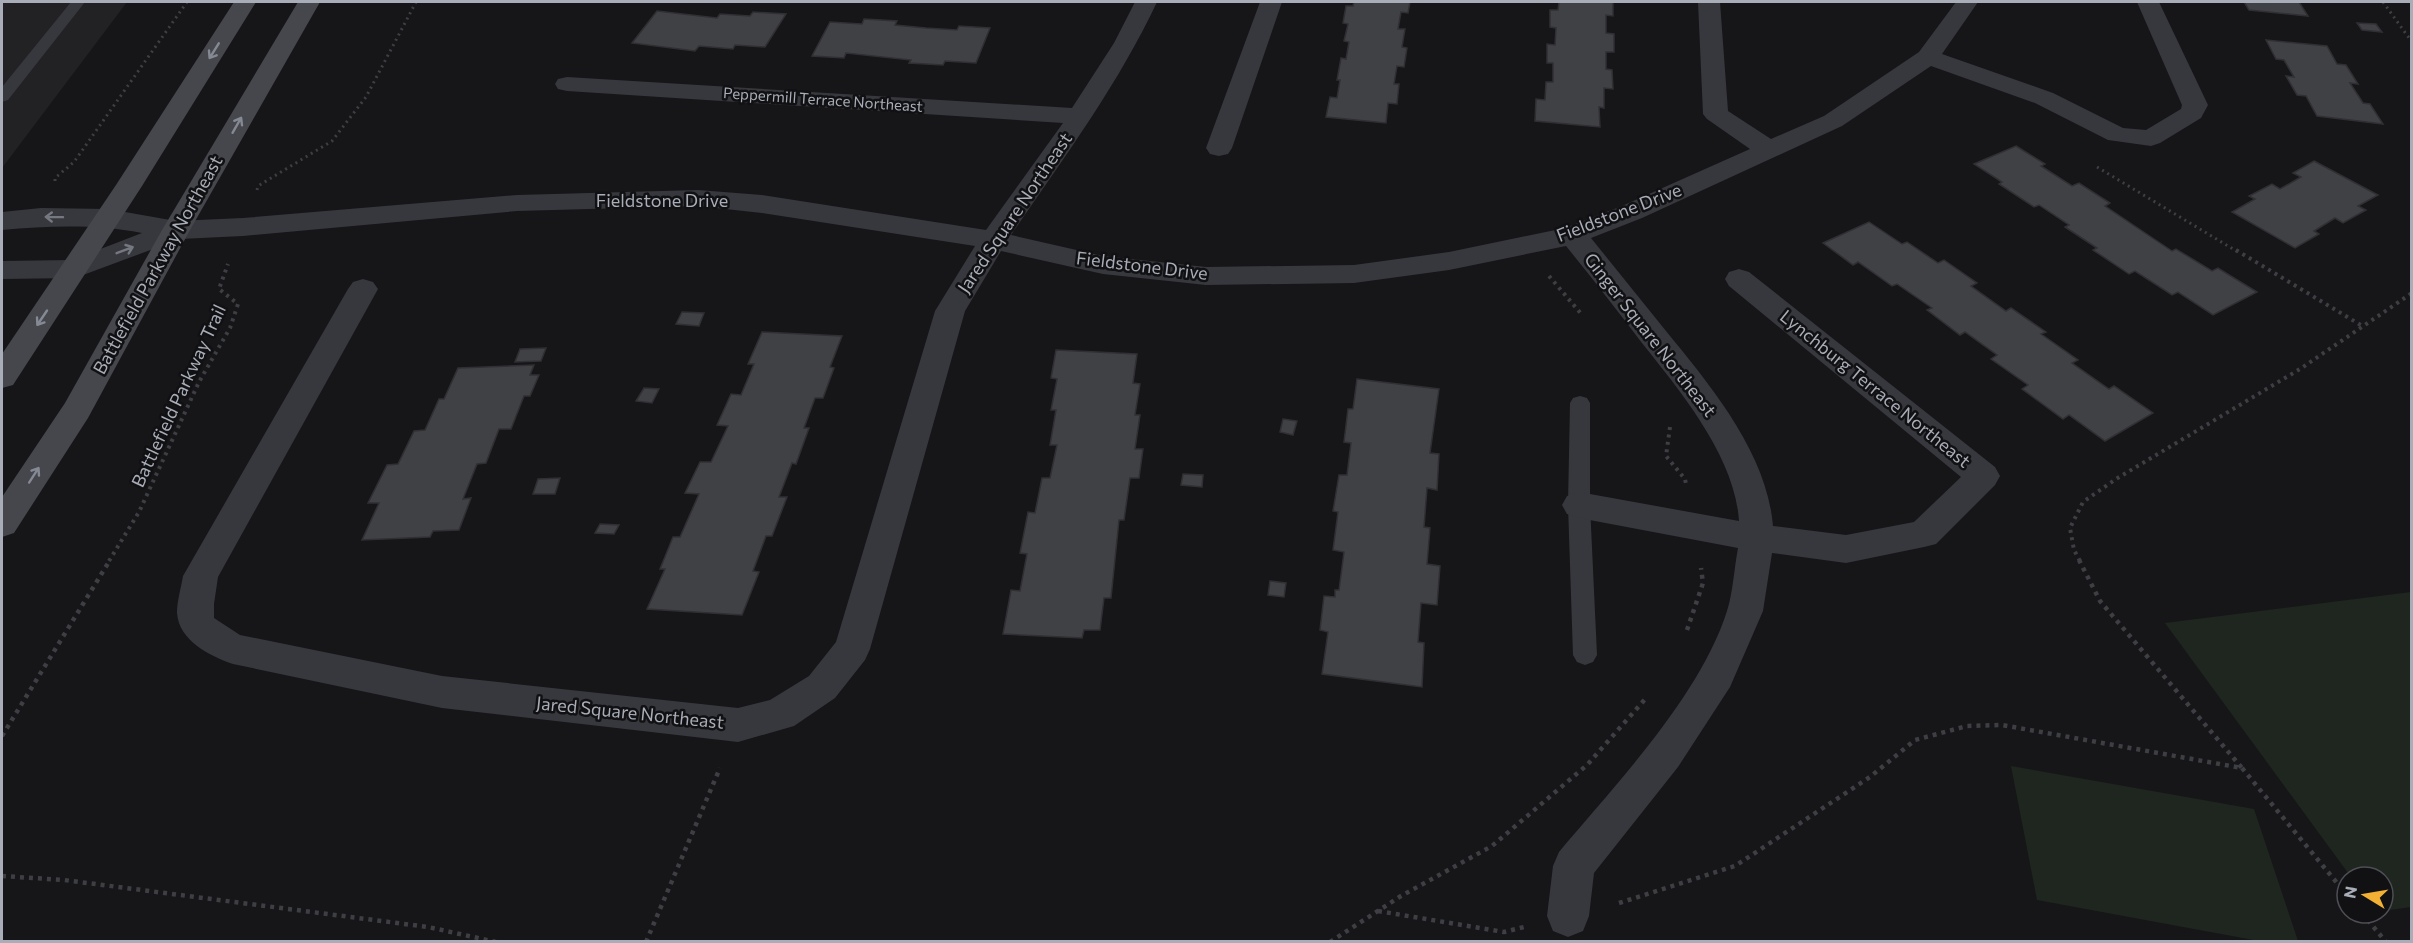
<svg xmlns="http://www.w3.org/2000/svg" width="2413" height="943" font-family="Commissioner,sans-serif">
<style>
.built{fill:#222225}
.green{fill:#1e261f}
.building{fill:#404145;stroke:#303034;stroke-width:1.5}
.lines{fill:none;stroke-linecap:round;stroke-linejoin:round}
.path-far2{stroke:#3d3f44;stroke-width:3;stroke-dasharray:2 4;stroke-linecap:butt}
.path-far1{stroke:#3d3f44;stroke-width:4;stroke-dasharray:3 4.5;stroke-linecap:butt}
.path{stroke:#3d3f44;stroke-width:4.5;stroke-dasharray:4 5;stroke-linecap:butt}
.service{fill:#37383d;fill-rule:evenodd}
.minor{fill:#37383d;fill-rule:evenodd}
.secondary{fill:#45474d;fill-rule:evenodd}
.oneway{stroke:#858993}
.oneway2{stroke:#757881}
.labels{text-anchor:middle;stroke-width:5;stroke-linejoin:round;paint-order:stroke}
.far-street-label{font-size:15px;fill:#a8adb8;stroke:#111113}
.street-label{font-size:18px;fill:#a8adb8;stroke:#111113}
</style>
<rect width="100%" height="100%" fill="#161618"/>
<path class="built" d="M2 2H127L2 168Z"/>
<path class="green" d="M2411 592V907L2383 911V877H2351L2165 623Z
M2011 766 2254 809 2298 941H2259L2037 900Z"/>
<path class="building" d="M1354 2H1410L1408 13 1401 12 1398 29H1405L1402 47 1407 48 1404 67 1397 66 1394 84H1399L1397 104 1388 103 1386 123 1326 117 1330 97 1337 98 1340 80H1337L1341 58 1346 59 1349 42 1344 41 1348 24 1343 23 1346 6H1353Z
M1559 2H1613V16L1606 15V33L1614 34V52H1606V69L1612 70 1613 89 1604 88V108L1599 107 1600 127 1535 121 1536 99 1545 100 1546 82H1553V63H1547V44L1555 45 1556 28 1550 27V10H1558Z
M2244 2H2299L2308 16 2249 10Z
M657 11 717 18 720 14 750 16 753 12 786 14 765 47 735 45 733 49 699 46 695 51 632 43Z
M864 19 897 21 895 25 926 28 957 30 959 26 990 28 976 63 945 61 943 65 909 63 911 60 846 53 844 58 812 56 830 22 862 24Z
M2357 23 2376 24 2382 32 2362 30Z
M2266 40 2327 46 2337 64 2346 65 2358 84 2350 83 2363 103 2370 104 2383 124 2317 116 2306 96 2297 95 2286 76 2294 77 2284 60 2276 59Z
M2016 146 2045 164 2041 166 2072 186 2079 183 2110 203 2105 206 2172 251 2176 249 2212 271 2218 268 2257 292 2213 315 2178 292 2172 295 2135 271 2129 274 2093 250 2097 248 2065 227 2069 225 2039 205 2034 207 1999 184 2002 182 1974 164Z
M2314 161 2378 195 2358 206 2366 210 2343 223 2335 218 2314 231 2319 234 2295 248 2232 212 2255 199 2249 196 2272 184 2280 189 2301 177 2293 173Z
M1869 222 1902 244 1907 242 1938 263 1944 260 1977 283 1971 286 2006 311 2011 308 2046 332 2041 334 2078 360 2072 363 2109 389 2114 386 2153 413 2105 441 2069 415 2063 419 2022 389 2028 385 1991 359 1997 355 1965 332 1960 335 1927 310 1932 308 1897 284 1892 286 1858 262 1853 265 1823 243Z
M682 312 704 313 699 326 676 324Z
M762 332 842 336 830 367 834 368 823 398H815L804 428H809L796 464 792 463 779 497H787L772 536H766L753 571 759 572 742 615 647 609 665 569H660L673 537H680L699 494 685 493 700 462H711L728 426 717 425 731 394 741 395 754 364H748Z
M546 348 541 361 515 362 520 349Z
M1056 350 1137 354 1133 383 1140 384 1135 415H1140L1135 449H1143L1139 478H1130L1124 520H1119L1111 598H1104L1100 630H1084L1082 638 1003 634 1011 590 1020 591 1027 554 1020 553 1028 512 1035 513 1042 478H1050L1057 445H1050L1056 410H1051L1057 379 1051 378Z
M534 365 530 375H539L530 396H524L511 429H499L486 463 477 464 463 499 471 498 459 530 433 531 430 537 362 540 379 503H368L387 465 398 464 414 431 425 430 439 399H444L458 368Z
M1357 379 1439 389 1430 453 1439 454 1437 490 1427 488 1424 527 1430 528 1427 564 1440 566 1437 605 1421 603 1418 642 1424 643 1422 687 1322 674 1328 632 1320 630 1324 596 1335 597V590H1339L1344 552 1333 550 1338 512 1333 511 1339 475H1347L1351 443 1344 442 1348 409H1353Z
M644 388 659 389 652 403 636 401Z
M1283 419 1297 421 1293 435 1280 432Z
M1183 474 1203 475 1202 487 1181 485Z
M560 478 555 494H533L538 479Z
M600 524 619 525 614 534 595 533Z
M1270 581 1286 583 1284 597 1268 595Z"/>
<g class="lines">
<path class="path-far2" d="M2383 2 2412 42
M2097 167 2238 252
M55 181V178L74 162 187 2
M257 190 258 186 332 141 366 97 416 2"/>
<path class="path-far1" d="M2236 250 2364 327
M1549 276 1583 316
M1670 427 1666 456 1685 479 1686 484
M109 561 139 512 199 382 230 328 238 304 219 289 228 264
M2080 561 2074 550 2070 528 2083 502 2116 479 2300 369 2412 293"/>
<path class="path" d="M1687 630 1703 583 1701 568
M2 736 110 560
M2242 768 2347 895
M2 876 64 880 428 927 496 942
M1619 903 1735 866 1870 777 1915 740 1967 726 2002 725 2242 768 2100 601 2079 560
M1378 911 1504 932 1524 927
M2362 913 2386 942
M646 942 720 768
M1330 942 1401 896 1492 846 1587 765 1647 697"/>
<path class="service" d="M71 2H85L8 100 2 102V87Z
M1580 396 1587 398 1590 403V505L1597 655 1593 662 1585 665 1577 662 1573 655 1568 505 1570 403 1573 398Z"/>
<path class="minor" d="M1135 2H1157C1118 85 1063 159 1011 235L1103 256 1206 267 1354 265 1449 252 1565 228 1622 206 1750 149 1707 119 1703 114 1698 2H1720L1728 111 1771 139 1824 116 1919 52 1956 2H1978L1942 54 2053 93 2123 128 2146 130 2181 109 2182 105 2137 2H2159L2208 105 2201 118 2160 143 2151 146 2108 140 2035 103 1931 66 1842 126 1642 218 1591 238C1616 269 1641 300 1666 331 1711 386 1767 453 1773 526L1846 535 1914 522 1961 477 1729 286 1725 279 1729 272 1739 269 1749 272 1995 467 2000 476 1995 485 1936 544 1924 547 1846 563 1772 553 1763 611 1730 687 1678 767 1594 873 1589 916 1583 931 1568 937 1553 931 1547 916 1553 866 1559 852C1616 784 1700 696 1727 611 1733 592 1734 569 1738 548L1579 518 1567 514 1562 505 1567 496 1579 492 1739 521C1735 457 1681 392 1642 343 1617 310 1592 278 1566 246L1449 270 1354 283 1206 285 1103 274 1001 251 965 311 870 649 865 660 835 698 794 726 738 742 442 708 233 664C210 656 179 641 177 613 177 601 181 588 183 576L348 289 353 282 363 279 373 282 378 289 218 577 214 604V618L240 635 442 676 738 708 770 700 809 676 836 642 935 311 975 246 762 213 698 206 517 211 243 236 180 239 75 278 2 279V261L72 260 142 233C95 224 49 226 2 230V212L41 208 108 209 176 221 243 218 517 195 698 190 762 195 986 230 1063 123 567 91 558 89 555 84 558 79 567 77 1072 108 1114 43Z
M1260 2H1282L1232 148 1228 154 1219 156 1210 154 1206 148Z"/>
<path class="secondary" d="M234 2H256L142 186 13 385 2 388V354L116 185Z
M298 2H320L190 230 88 418 14 533 2 537V497L65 403 162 230Z"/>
</g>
<defs><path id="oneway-shaft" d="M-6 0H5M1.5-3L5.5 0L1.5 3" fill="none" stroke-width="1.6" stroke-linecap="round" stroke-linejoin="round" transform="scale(1.5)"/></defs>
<g class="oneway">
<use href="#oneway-shaft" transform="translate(214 51) rotate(122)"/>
<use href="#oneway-shaft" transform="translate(237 125) rotate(-60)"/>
<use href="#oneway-shaft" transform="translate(42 318) rotate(124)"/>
<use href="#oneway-shaft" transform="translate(34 475) rotate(-57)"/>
</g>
<g class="oneway2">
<use href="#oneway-shaft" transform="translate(54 217) rotate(-179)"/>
<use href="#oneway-shaft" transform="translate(125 250) rotate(-21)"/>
</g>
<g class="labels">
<g class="far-street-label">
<text transform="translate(823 100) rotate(4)" y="5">Peppermill Terrace Northeast</text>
</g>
<g class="street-label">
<text x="662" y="207">Fieldstone Drive</text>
<text transform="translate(1015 213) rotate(-56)" y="6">Jared Square Northeast</text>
<text transform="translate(1619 213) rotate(-21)" y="6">Fieldstone Drive</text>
<text transform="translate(158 265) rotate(-61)" y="6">Battlefield Parkway Northeast</text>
<text transform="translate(1142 266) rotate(7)" y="6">Fieldstone Drive</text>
<text transform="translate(1650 335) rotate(52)" y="6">Ginger Square Northeast</text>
<text transform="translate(1875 389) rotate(39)" y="6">Lynchburg Terrace Northeast</text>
<text transform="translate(179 396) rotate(-65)" y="6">Battlefield Parkway Trail</text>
<text transform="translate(630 713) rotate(6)" y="6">Jared Square Northeast</text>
</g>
</g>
<rect width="2413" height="943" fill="none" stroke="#a8adb8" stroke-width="6"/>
<g transform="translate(2365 895) rotate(281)"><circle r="28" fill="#111113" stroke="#4d4f55" stroke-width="1.5"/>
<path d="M0-4.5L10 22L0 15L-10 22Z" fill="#f2b134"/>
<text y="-9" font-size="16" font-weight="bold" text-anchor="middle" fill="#a8adb8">N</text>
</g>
</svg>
